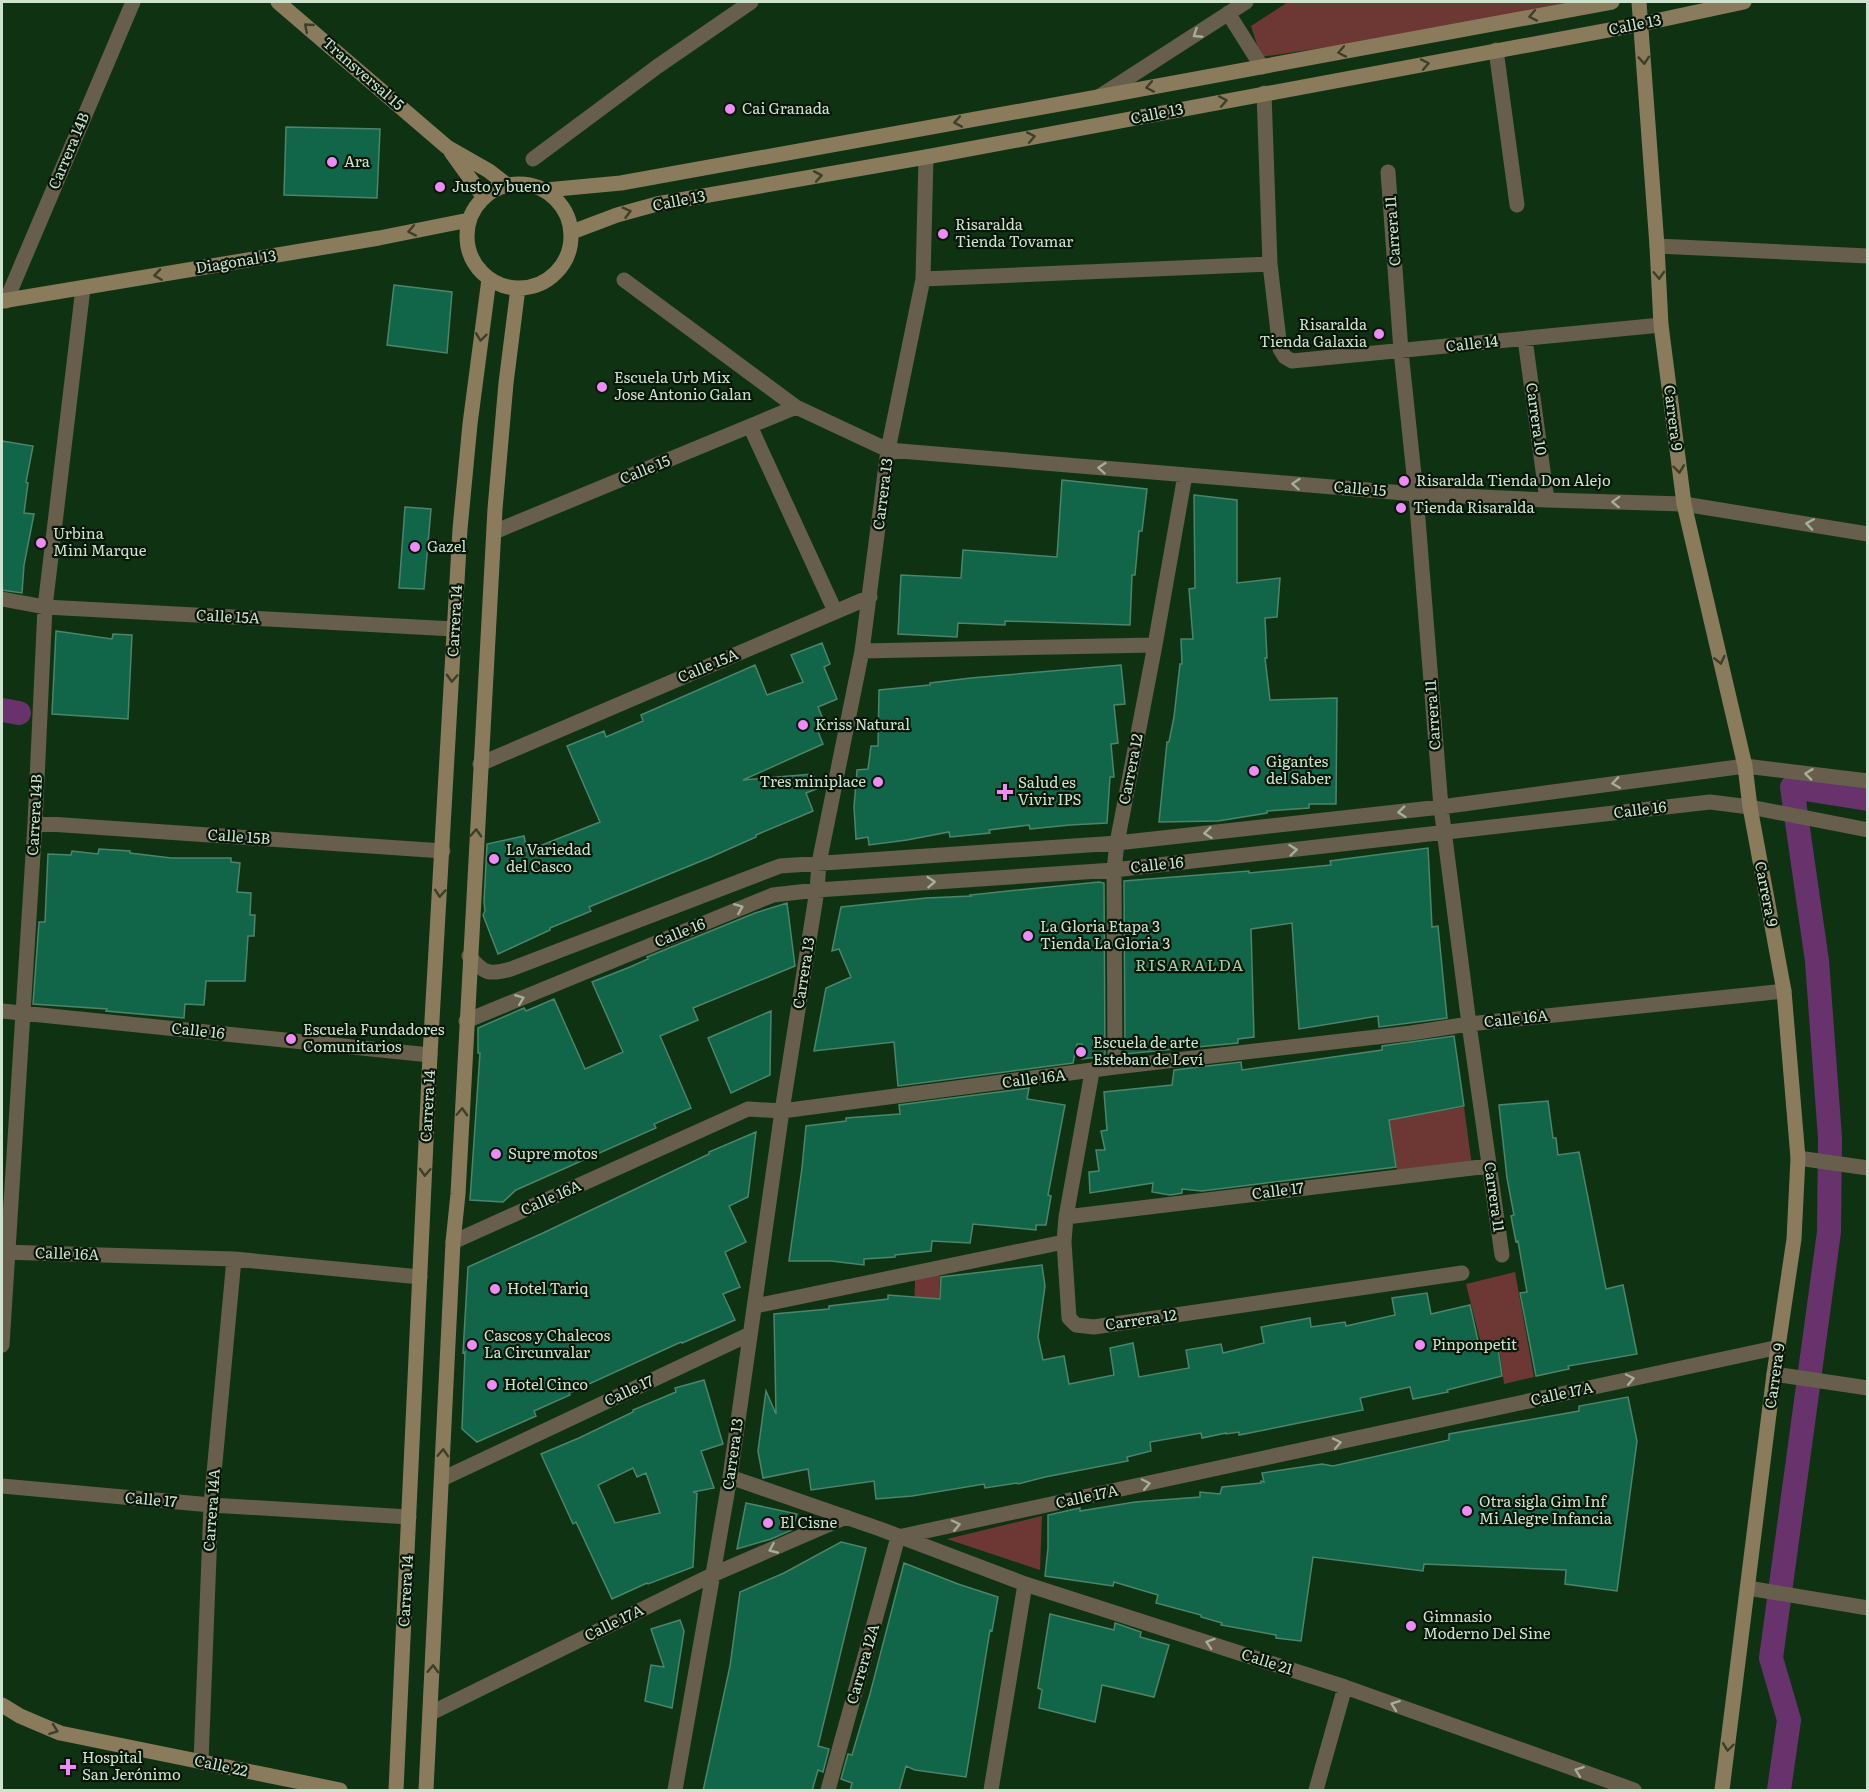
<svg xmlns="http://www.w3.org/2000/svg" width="1869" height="1792" font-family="Literata,serif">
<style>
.green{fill:#6d3733}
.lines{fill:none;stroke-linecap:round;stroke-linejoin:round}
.canal{stroke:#68336c;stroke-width:24}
.building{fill:#116549;stroke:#4c846c;stroke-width:1.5;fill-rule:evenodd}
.street{stroke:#675e4b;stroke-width:15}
.secondary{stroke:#8a7b5c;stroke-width:15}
.oneway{stroke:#3c3f2a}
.oneway2{stroke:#a5ae9a}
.poi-dot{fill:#ef8bf6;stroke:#081709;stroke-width:2}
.labels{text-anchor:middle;stroke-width:4.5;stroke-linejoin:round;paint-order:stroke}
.street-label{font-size:15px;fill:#cee3ce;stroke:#081709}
.poi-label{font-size:15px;fill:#cee3ce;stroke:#081709;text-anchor:start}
.neighbourhood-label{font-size:16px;letter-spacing:1.5px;fill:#a7cfa6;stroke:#081709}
</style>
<rect width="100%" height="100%" fill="#0f3312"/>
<path class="green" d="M1288 2H1600L1509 20 1261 57 1251 26Z
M1464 1107 1472 1166 1398 1176 1389 1119Z
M1515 1272 1534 1377 1504 1384 1499 1346 1482 1348 1466 1284Z
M940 1275 937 1379 912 1383 915 1280Z
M1042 1516 1040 1570 947 1539Z"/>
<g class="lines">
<path class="canal" d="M2 710 19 713
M1779 1790 1789 1720 1771 1658 1829 1232 1830 1138 1817 961 1792 787 1868 799"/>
</g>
<path class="building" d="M286 127 380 129 377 198 284 195Z
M394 285 452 292 447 353 387 345Z
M2 441 33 446 26 482 28 483 24 513 34 514 24 565 22 593 2 590Z
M1062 480 1147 489 1142 531H1139L1135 575H1132L1130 625 1005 621V625L958 623 957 637 898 634 901 575 961 578 963 550 1057 557Z
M1194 495 1237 500V583L1280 578 1277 617 1265 618 1267 658H1265L1270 700 1337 698 1336 804H1309V808L1267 811V813L1218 821 1159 822 1167 742H1169L1174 717 1180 664H1182L1181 639H1193L1189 589 1195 588Z
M405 507 431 509 424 589 399 588Z
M56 631 112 639 113 634 132 635 128 719 52 714Z
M822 643 830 664 824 667 837 699 818 707 826 726 817 729 823 744 743 780 813 774 819 788 806 793 813 811 756 835V837L711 857 589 907 591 911 550 928V930L498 954 483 915 485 911 484 902 487 844 524 836 527 851 600 822 567 746 604 731 606 737 643 721 641 715 755 665 767 695 803 682 791 655Z
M1121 665 1125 704 1114 705 1118 743 1111 744 1114 777H1110L1107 823 1070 825 1030 829 1029 825 989 830 990 833 950 837 949 832 907 840 869 845 868 837 856 839 854 807 857 770 868 769 871 746H878L879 690 930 685V683L971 678Z
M1428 848 1432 927 1438 926 1447 1018 1379 1027 1378 1016 1299 1029 1292 923 1251 929 1254 1037 1238 1039V1043L1125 1054 1124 881 1249 871V873L1331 865 1330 861Z
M99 849 130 851V853L171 858H231V862L240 863 237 892 251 893 250 915H255L254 936H248L245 981H206L204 1005 185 1004 184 1018 106 1011 107 1009 33 1004 39 922H45L48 854 71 855 72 851 98 854Z
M1099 882 1104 883 1105 1056 1082 1059V1044H1077L1073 1063 898 1086 894 1042 814 1051 826 988 851 977 839 949 832 951 841 907 926 898 971 896 970 895 1008 891Z
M787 903 795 966 693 1008 698 1020 660 1036 691 1108 654 1124 656 1128 516 1190 503 1202 470 1200 480 1053H478V1028L524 1008 526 1011 554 999 585 1069 623 1052 592 982 630 967 648 959 647 957 755 913Z
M771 1011 770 1075 731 1093 708 1038Z
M1454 1036 1464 1106 1389 1120 1396 1167 1202 1191 1182 1189V1193L1170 1195 1152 1192 1153 1183 1090 1193 1089 1172 1099 1171 1096 1150H1105L1101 1131 1107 1130 1104 1092 1172 1085 1174 1070 1241 1062 1242 1070 1382 1050V1046Z
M1029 1088 1027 1099 1065 1105 1048 1195 1051 1196 1046 1225H1036V1230L973 1224 970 1243 932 1241 931 1251 895 1255V1257L864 1259V1265L831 1261H789L802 1168 806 1126 846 1121V1118L900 1114 899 1105Z
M1548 1101 1553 1138H1556L1558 1155 1579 1152 1606 1289 1623 1285 1637 1354 1568 1366 1569 1369 1536 1376 1520 1293 1527 1292 1518 1241 1516 1242 1511 1216 1514 1215 1507 1178 1499 1105Z
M756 1132 748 1197 729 1206 746 1242 725 1252 740 1287 723 1294 735 1320 682 1343 681 1342 569 1393 570 1395 534 1411 536 1416 477 1442 462 1429 465 1352 463 1353 468 1267 543 1233 709 1154V1152Z
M1042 1265 1045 1286 1038 1337 1043 1360 1064 1356 1069 1384 1114 1375 1110 1348 1133 1343 1139 1377 1189 1368 1186 1350 1221 1344 1223 1353 1264 1343 1261 1327 1310 1318 1311 1327 1345 1322 1346 1326 1395 1315 1392 1298 1427 1293 1431 1314 1470 1305 1480 1350 1498 1348 1502 1376 1447 1390 1448 1392 1413 1399 1410 1387 1360 1398 1363 1410 1279 1427 1239 1435V1432L1226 1434V1433L1202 1438 1201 1433 1150 1442 1151 1451 1127 1457 1128 1461 1045 1477 1018 1484 1017 1483 985 1488 984 1484 912 1496 876 1499 874 1481 811 1490 808 1469 763 1478 758 1451 766 1391 776 1414 774 1314 829 1309V1306L888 1299V1295L940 1299 941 1277Z
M704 1380 723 1444 701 1451 714 1488 693 1492 697 1493 693 1567 648 1584 647 1583 612 1599 576 1522 573 1524 541 1454 579 1438 633 1412V1410L676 1392 675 1388ZM633 1468 637 1477 646 1473 660 1513 615 1523 598 1485Z
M1628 1397 1637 1441 1617 1591 1565 1584 1566 1570 1424 1564 1423 1571 1313 1557 1301 1641 1276 1638V1635L1221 1625 1222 1623 1201 1617V1615L1156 1603 1158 1595 1114 1582 1113 1586 1045 1576 1048 1548V1515L1080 1508V1511L1135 1502 1200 1497V1492L1220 1494 1222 1487 1261 1483V1481L1264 1482 1262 1473 1322 1464 1333 1466 1449 1440V1434L1579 1411V1406Z
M746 1503 797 1514 792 1530 771 1539 737 1549Z
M841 1542 866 1548 818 1746 829 1749 823 1772 818 1770 812 1791H703L730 1666 740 1592 784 1573Z
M904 1563 958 1584 998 1597 992 1631 990 1630 966 1777 915 1770 906 1766 899 1791H850L852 1783 841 1779 848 1754 852 1755 870 1694Z
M1050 1614 1114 1630 1115 1623 1141 1632 1140 1637 1169 1645 1154 1697 1102 1685 1095 1722 1039 1708 1042 1690 1038 1688Z
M680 1620 684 1631 672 1708 645 1701 651 1665 664 1667 651 1629Z"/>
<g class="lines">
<path class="street" d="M1228 13 1262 67
M1496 50 1517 205
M1264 93 1270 264 1280 349 1285 357 1292 361 1661 325
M1100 96 1246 2
M533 159 658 66 751 2
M1388 172 1401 351 1416 494 1441 807 1469 1024 1502 1255
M1657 246 1868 256
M923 279 1270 264
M624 280 796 407 888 450 1416 494 1547 500 1684 504 1868 534
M6 301 133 2
M1525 339 1547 500
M750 426 835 611
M494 532 796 407
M2 599 45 607 454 629
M862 651 1155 645
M480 764 870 597
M35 823 443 851
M469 956C484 974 489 975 511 969L780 866 1117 843 1441 807 1745 766 1868 781
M2 1011 430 1055
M466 1021 773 895 817 890 1114 870 1710 802 1750 807 1868 830
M1115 1067 1114 870 1117 843 1155 645 1185 475
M1092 1072 1066 1217 1064 1242 1069 1318 1076 1325 1094 1327 1462 1273
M1798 1158 1868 1168
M1066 1217 1489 1166
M453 1242 748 1109 782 1111 1115 1067 1411 1033 1469 1024 1784 991
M2 1252 234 1259 420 1277
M755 1306 1064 1242
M2 1345 35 823 45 607 83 288
M1774 1374 1868 1388
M730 1477 880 1529 1025 1584 1345 1687 1634 1790
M442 1479 750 1334
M2 1486 211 1505 409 1517
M898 1537 1779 1347
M1748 1588 1868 1608
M431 1713 712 1575 846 1517
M201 1762 211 1505 234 1259
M675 1790 730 1477 782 1111 817 890 819 863 862 651 888 450 923 279 926 157
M828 1790 898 1537
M991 1790 1025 1584
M1316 1790 1345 1687"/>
<path class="secondary" d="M278 2 447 147 489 171 507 185
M1639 2 1657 246 1661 325 1684 504 1745 766 1750 807 1784 991 1798 1158 1794 1239 1774 1374 1722 1790
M451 152 484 198
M467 236a52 52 0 1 1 104 0a52 52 0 1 1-104 0Z
M546 190 621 183 1098 97 1612 2
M572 232 617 215 657 204 926 157 1641 24 1744 2
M2 301 379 238 469 220
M2 1705 20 1716 60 1733 340 1790
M396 1790 430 1055 460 529 470 424 489 279
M426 1790 453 1242 458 1194 495 509 506 383 518 288"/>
</g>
<defs><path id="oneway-chevron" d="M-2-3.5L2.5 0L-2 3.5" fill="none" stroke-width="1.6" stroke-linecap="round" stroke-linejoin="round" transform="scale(1.5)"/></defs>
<g class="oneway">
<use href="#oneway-chevron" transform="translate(1533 16) rotate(169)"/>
<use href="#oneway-chevron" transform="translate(308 27) rotate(-139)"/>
<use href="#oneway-chevron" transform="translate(1342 52) rotate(169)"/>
<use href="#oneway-chevron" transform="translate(1644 60) rotate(86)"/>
<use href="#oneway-chevron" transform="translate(1425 64) rotate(-11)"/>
<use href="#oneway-chevron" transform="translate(1150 87) rotate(169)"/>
<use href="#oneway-chevron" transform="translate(1223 101) rotate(-11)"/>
<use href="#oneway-chevron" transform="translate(958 122) rotate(170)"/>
<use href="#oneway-chevron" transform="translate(1031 137) rotate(-11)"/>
<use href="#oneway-chevron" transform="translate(818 176) rotate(-10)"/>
<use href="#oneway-chevron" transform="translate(627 212) rotate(-15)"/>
<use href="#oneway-chevron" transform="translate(412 231) rotate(169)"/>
<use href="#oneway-chevron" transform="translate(158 275) rotate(171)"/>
<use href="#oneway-chevron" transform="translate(1659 275) rotate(87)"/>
<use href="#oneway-chevron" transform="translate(481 337) rotate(97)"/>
<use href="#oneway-chevron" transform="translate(1679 469) rotate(83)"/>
<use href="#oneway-chevron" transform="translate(1720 660) rotate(77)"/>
<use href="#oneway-chevron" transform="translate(452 678) rotate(93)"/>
<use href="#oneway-chevron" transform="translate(476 833) rotate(-87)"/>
<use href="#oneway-chevron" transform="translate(440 893) rotate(94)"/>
<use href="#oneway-chevron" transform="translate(462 1112) rotate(-87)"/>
<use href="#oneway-chevron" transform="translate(425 1172) rotate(93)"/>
<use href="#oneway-chevron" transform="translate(443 1453) rotate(-87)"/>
<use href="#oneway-chevron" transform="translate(433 1669) rotate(-88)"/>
<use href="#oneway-chevron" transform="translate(54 1730) rotate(20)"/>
<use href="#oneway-chevron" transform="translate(1728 1747) rotate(97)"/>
</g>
<g class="oneway2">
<use href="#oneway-chevron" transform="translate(1197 34) rotate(147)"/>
<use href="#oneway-chevron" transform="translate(1102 468) rotate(-175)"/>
<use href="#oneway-chevron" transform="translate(1296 484) rotate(-175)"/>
<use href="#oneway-chevron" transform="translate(1616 502) rotate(-178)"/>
<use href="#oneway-chevron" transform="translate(1810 524) rotate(-171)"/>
<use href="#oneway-chevron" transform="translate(1809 774) rotate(-173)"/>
<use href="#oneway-chevron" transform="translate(1616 783) rotate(172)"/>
<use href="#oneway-chevron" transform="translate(1402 812) rotate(174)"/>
<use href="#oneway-chevron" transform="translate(1208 833) rotate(174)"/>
<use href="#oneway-chevron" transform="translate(1293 850) rotate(-6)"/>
<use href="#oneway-chevron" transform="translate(931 882) rotate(-4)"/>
<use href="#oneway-chevron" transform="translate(739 908) rotate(-22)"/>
<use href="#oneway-chevron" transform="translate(520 999) rotate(-22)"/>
<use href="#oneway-chevron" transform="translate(1630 1379) rotate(-12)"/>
<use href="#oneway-chevron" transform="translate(1337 1443) rotate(-12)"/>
<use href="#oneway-chevron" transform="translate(1146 1484) rotate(-12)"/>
<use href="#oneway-chevron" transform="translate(956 1525) rotate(-12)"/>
<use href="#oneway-chevron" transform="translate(773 1549) rotate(157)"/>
<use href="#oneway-chevron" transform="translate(1210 1643) rotate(-162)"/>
<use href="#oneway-chevron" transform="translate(1395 1705) rotate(-160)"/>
<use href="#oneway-chevron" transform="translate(1579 1771) rotate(-160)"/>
</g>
<g class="poi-dot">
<circle cx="730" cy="109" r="6"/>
<circle cx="332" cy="162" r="6"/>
<circle cx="440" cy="187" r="6"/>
<circle cx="943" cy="234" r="6"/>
<circle cx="1379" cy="334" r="6"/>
<circle cx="602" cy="387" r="6"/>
<circle cx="1404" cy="481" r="6"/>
<circle cx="1401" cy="508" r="6"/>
<circle cx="41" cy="543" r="6"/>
<circle cx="415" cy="547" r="6"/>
<circle cx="803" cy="725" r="6"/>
<circle cx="1254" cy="771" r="6"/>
<circle cx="878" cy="782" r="6"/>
<path d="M1002 783h6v6h6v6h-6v6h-6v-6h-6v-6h6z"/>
<circle cx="494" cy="859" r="6"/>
<circle cx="1028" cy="936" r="6"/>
<circle cx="291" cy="1039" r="6"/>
<circle cx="1081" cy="1052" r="6"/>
<circle cx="496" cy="1154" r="6"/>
<circle cx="495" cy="1289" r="6"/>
<circle cx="472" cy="1345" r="6"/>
<circle cx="1420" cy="1345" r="6"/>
<circle cx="492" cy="1385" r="6"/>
<circle cx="1467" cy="1511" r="6"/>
<circle cx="768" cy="1523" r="6"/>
<circle cx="1411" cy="1626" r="6"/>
<path d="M65 1758h6v6h6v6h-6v6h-6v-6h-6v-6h6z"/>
</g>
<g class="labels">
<g class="street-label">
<text transform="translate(1635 25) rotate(-11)" y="5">Calle 13</text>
<text transform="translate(363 74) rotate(41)" y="5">Transversal 15</text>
<text transform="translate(1157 114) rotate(-11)" y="5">Calle 13</text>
<text transform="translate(69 151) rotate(-67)" y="5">Carrera 14B</text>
<text transform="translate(679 201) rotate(-11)" y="5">Calle 13</text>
<text transform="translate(1393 231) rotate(-94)" y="5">Carrera 11</text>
<text transform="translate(236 262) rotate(-9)" y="5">Diagonal 13</text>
<text transform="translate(1472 344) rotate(-6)" y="5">Calle 14</text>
<text transform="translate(1673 418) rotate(83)" y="5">Carrera 9</text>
<text transform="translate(1536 419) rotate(82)" y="5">Carrera 10</text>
<text transform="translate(645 470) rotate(-22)" y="5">Calle 15</text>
<text transform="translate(1360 489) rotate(5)" y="5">Calle 15</text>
<text transform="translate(883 494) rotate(-83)" y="5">Carrera 13</text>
<text transform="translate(228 617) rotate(3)" y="5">Calle 15A</text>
<text transform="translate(455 621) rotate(-87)" y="5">Carrera 14</text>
<text transform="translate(708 666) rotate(-23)" y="5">Calle 15A</text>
<text transform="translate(1433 715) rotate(-94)" y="5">Carrera 11</text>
<text transform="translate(1131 769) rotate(-79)" y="5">Carrera 12</text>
<text transform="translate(1640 810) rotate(-7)" y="5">Calle 16</text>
<text transform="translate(35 815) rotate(-87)" y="5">Carrera 14B</text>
<text transform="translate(239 837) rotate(4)" y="5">Calle 15B</text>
<text transform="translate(1157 865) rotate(-6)" y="5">Calle 16</text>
<text transform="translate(1766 894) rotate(79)" y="5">Carrera 9</text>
<text transform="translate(680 933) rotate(-22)" y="5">Calle 16</text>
<text transform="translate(804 973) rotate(-81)" y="5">Carrera 13</text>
<text transform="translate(1516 1019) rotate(-6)" y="5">Calle 16A</text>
<text transform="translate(198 1031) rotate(6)" y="5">Calle 16</text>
<text transform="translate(1034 1079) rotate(-7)" y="5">Calle 16A</text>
<text transform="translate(428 1106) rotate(-87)" y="5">Carrera 14</text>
<text transform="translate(1278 1191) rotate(-7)" y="5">Calle 17</text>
<text transform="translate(1494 1197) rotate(82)" y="5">Carrera 11</text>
<text transform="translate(551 1198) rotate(-24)" y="5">Calle 16A</text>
<text transform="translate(67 1254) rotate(2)" y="5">Calle 16A</text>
<text transform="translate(1141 1320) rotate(-8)" y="5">Carrera 12</text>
<text transform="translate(1775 1376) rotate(-82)" y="5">Carrera 9</text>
<text transform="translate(629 1391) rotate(-25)" y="5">Calle 17</text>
<text transform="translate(1562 1394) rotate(-12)" y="5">Calle 17A</text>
<text transform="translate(733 1454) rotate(-82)" y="5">Carrera 13</text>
<text transform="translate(1087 1497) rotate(-12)" y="5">Calle 17A</text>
<text transform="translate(151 1500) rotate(5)" y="5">Calle 17</text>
<text transform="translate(212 1510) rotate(-86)" y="5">Carrera 14A</text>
<text transform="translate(406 1591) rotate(-87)" y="5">Carrera 14</text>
<text transform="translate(614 1623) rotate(-26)" y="5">Calle 17A</text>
<text transform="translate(1267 1662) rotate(18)" y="5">Calle 21</text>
<text transform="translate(863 1664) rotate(-74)" y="5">Carrera 12A</text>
<text transform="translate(221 1766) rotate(12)" y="5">Calle 22</text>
</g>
<g class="poi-label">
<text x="742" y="114">Cai Granada</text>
<text x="344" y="167">Ara</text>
<text x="452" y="192">Justo y bueno</text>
<text x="955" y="230">Risaralda<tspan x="955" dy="17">Tienda Tovamar</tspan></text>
<text x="1367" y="330" text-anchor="end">Risaralda<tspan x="1367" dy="17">Tienda Galaxia</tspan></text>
<text x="614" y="383">Escuela Urb Mix<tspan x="614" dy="17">Jose Antonio Galan</tspan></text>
<text x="1416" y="486">Risaralda Tienda Don Alejo</text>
<text x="1413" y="513">Tienda Risaralda</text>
<text x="53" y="539">Urbina<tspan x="53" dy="17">Mini Marque</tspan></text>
<text x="427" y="552">Gazel</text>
<text x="815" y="730">Kriss Natural</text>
<text x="1266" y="767">Gigantes<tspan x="1266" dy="17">del Saber</tspan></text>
<text x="866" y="787" text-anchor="end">Tres miniplace</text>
<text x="1018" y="788">Salud es<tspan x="1018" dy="17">Vivir IPS</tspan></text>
<text x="506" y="855">La Variedad<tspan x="506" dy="17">del Casco</tspan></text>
<text x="1040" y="932">La Gloria Etapa 3<tspan x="1040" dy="17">Tienda La Gloria 3</tspan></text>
<text x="303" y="1035">Escuela Fundadores<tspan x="303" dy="17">Comunitarios</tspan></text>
<text x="1093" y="1048">Escuela de arte<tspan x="1093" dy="17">Esteban de Leví</tspan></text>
<text x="508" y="1159">Supre motos</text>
<text x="507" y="1294">Hotel Tariq</text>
<text x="484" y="1341">Cascos y Chalecos<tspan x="484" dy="17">La Circunvalar</tspan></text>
<text x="1432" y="1350">Pinponpetit</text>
<text x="504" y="1390">Hotel Cinco</text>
<text x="1479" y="1507">Otra sigla Gim Inf<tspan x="1479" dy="17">Mi Alegre Infancia</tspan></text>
<text x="780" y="1528">El Cisne</text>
<text x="1423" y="1622">Gimnasio<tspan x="1423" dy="17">Moderno Del Sine</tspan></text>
<text x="82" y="1763">Hospital<tspan x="82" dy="17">San Jerónimo</tspan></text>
</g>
<g class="neighbourhood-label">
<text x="1190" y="971">RISARALDA</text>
</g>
</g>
<rect width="1869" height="1792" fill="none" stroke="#cee3ce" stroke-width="6"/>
</svg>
